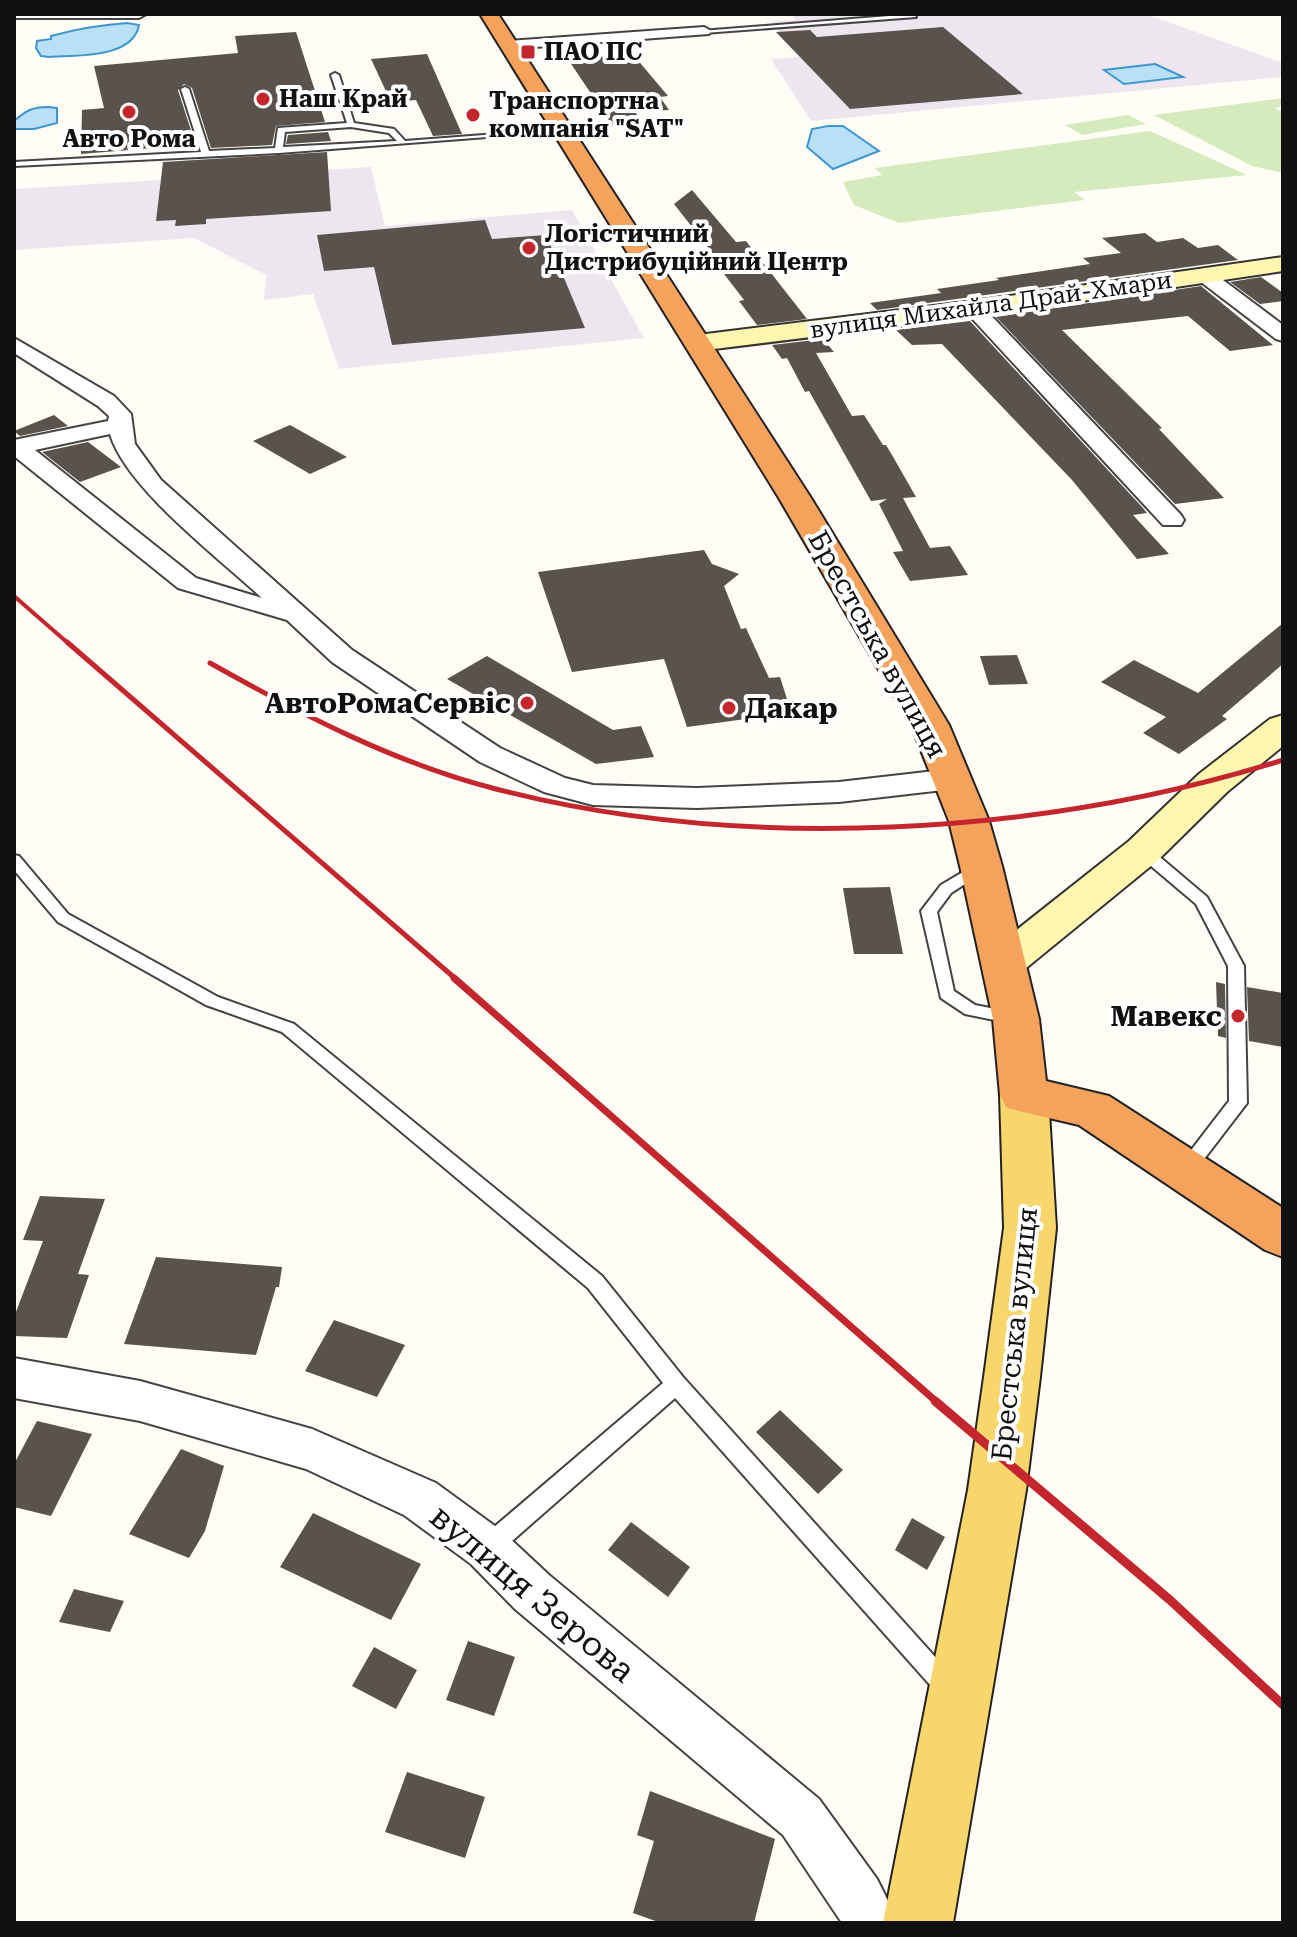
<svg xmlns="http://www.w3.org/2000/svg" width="1297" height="1937" font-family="'Roboto Serif',serif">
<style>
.industrial{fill:#eee6ef}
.green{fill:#d5ebbd}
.water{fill:#b9e0f7;stroke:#3f96cf;stroke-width:2}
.building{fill:#5a524d}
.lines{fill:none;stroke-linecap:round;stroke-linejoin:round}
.lane-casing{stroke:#444;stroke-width:4}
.street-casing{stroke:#444;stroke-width:4}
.secondary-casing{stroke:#333;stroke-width:4}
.primary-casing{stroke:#222;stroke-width:4}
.highway-casing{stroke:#222;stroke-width:4}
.lane{fill:#fff;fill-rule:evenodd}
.street{fill:#fff;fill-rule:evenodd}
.secondary{fill:#fff6b0;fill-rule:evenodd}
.primary{fill:#f9d66b;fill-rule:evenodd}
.highway{fill:#f5a25d;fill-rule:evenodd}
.rail-far3{stroke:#c4262e;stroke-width:4}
.rail-far2{stroke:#c4262e;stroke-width:5}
.rail-far1{stroke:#c4262e;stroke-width:7}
.rail{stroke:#c4262e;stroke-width:9}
.poi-dot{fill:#c4262e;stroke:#fff;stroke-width:3}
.labels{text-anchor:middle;stroke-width:8;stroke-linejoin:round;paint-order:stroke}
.far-poi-label{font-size:24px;font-weight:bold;fill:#111;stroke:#fff;text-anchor:start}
.far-street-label{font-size:24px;fill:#111;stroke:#fff}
.street-label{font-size:28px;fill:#111;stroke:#fff}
.poi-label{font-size:28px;font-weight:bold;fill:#111;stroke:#fff;text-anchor:end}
.near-street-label{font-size:34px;fill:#111;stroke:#fff}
</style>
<rect width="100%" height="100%" fill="#fffdf5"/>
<path class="industrial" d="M791 14H1146L1283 63V77L811 121 771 59 799 57 776 32 779 31 771 21 795 20Z
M371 167 385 226 572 210 644 338 339 369 313 294 264 300 266 275 194 238 14 250V189Z"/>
<path class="green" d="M1283 98V106L1275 108 1283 112V173L1252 166 1154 115Z
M1128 115 1146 124 1082 135 1065 125Z
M1150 131 1247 175 1074 192 1085 200 899 223 854 205 843 182 882 175 875 168Z"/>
<path class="water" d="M127 23 139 25C133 59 75 55 49 57L41 56 36 48 37 41 51 39V36C76 29 100 25 127 23Z
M1155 64 1183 77 1124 84 1104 70Z
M48 107 57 108V123L34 129H14V121C26 111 31 107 48 107Z
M828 126H843L879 151 833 169 807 147 812 129Z"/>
<path class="building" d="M943 27 1023 94 850 109 776 32 810 30 817 37Z
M296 32 325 122 276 126 272 145 211 148 192 88 184 84 178 90 197 149 164 151 165 147 81 154 82 110 104 108 94 66 238 53 235 36Z
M595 47 605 60 636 58 668 96 660 97 669 110 635 112 646 127 615 129 561 49Z
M427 54 462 134 433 136 416 100 391 102 371 59Z
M328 132 331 141 286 144 288 135Z
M327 152 331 211 206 219V224L175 226 176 220 156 221 163 162Z
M692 190 736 242 746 241 807 319 757 325 739 301 744 300 721 270 725 269 674 204Z
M485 220 492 239 546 235 585 328 392 345 374 267 324 271 317 235Z
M1145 233 1157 242 1183 238 1198 248 1218 245 1238 260 877 310 870 303 941 293 937 289 999 280 996 278 1090 264 1083 258 1121 253 1102 238Z
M1261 277 1283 293V301L1260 304 1230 282Z
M1201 286 1273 345 1230 351 1188 316 1062 330 1162 428 1159 429 1224 498 1175 504 996 317Z
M970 321 1143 508 1147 513 1133 515 1169 554 1137 559 1072 480 942 344 912 345 896 330Z
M823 339 834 352 816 353 852 416 864 415 883 445H886L892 455 916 497 903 498 930 548 950 546 968 575 910 581 893 552 903 551 879 504 887 499 871 501 809 391 805 392 787 358 782 359 772 345Z
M54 415 68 426 20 436 14 431Z
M290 425 347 457 310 474 253 441Z
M88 442 121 467 80 482 42 452Z
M704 550 712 564 739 574 724 586 741 629 746 628 769 678 780 677 787 699 768 716 687 727 664 659 572 672 538 572Z
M1283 623V664L1222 716 1227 719 1179 754 1143 733 1166 717 1101 682 1134 660 1198 693Z
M1017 655 1028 684 989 685 980 656Z
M487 656 613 730 641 726 654 757 596 764 447 679Z
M890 887 903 954H854L843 888Z
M1216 982 1225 984 1226 1038 1218 1036Z
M1247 987 1283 993V1047L1249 1041Z
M40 1196 105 1199 78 1274 89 1275 67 1338 14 1336V1317L43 1241 23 1240Z
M156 1257 282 1267 279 1287H276L256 1355 124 1344Z
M334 1320 405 1345 377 1397 305 1371Z
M780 1410 843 1470 818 1494 756 1432Z
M37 1421 92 1434 51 1516 14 1507V1464Z
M181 1449 224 1466 205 1531 189 1558 129 1534Z
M313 1513 421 1564 391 1620 280 1567Z
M912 1518 945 1537 927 1570 895 1550Z
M631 1522 690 1567 668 1597 608 1550Z
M74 1589 124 1601 110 1632 59 1622Z
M468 1641 515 1657 494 1716 446 1700Z
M374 1647 417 1670 396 1709 352 1686Z
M407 1772 485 1797 465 1858 385 1832Z
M650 1791 775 1839 754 1923H661L633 1913 654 1841 637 1835Z"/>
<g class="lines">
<g class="lane-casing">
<path id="lane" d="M914 14 916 17 704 33 701 31Z
M335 73 339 75 354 123 394 129 405 141 563 129 567 131 279 153 14 166V162L201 152 181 89 185 87 189 89 209 151 275 148 278 128 347 123 331 75ZM351 127 389 133 397 141 283 147 285 132Z
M1143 846 1148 847 1207 897 1244 966 1247 1103 1191 1176 1185 1178 1179 1176 1176 1171 1179 1166 1229 1101 1228 966 1196 904 1138 855 1136 851 1138 847Z
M14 855 19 856 68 914 218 997 294 1024 602 1276 683 1377 955 1679 959 1687 955 1695 947 1699 939 1695 675 1398 496 1555 488 1558 480 1555 477 1547 480 1539 663 1383 588 1288 282 1032 206 1005 58 922 14 870Z
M980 862 985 863 987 867 985 871 951 893 937 912 954 991 975 1005 1020 1014 1022 1018 1020 1022 1014 1024 965 1014 941 998 921 911 941 885Z"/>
</g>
<g class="street-casing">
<path id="street" d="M14 14H146L139 18H16Z
M704 27 711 31 709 34 508 49 501 45 508 41Z
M1204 269 1211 271 1283 325V341L1276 339 1197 279 1194 275 1197 271Z
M974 303 981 305 1181 515 1184 520 1181 525H1163L967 313 964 309Z
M14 338 114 396 131 414 135 444 161 480 352 650 500 748 565 778 593 785 697 788 839 782 952 769 963 772 967 779 963 786 952 789 839 802 697 808 593 805 544 792 480 762 332 662 287 620 178 588 14 456V440L108 421 109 416 98 406 14 353ZM110 434C126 488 219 558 262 598L196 578 35 450Z
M14 1358 140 1381 312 1429 436 1483 503 1532 549 1575 819 1799 877 1879 899 1923H842L783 1835 515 1609 471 1564 404 1515 306 1469 140 1421 14 1398Z"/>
</g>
<g class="secondary-casing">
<path id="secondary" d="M1283 257V271L974 317 698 351 689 349 685 343 689 337 698 335 974 301Z
M1283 715V746L1227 792 1157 861 1020 973 1005 978 990 973 983 962 990 951 1129 841 1199 774 1270 719Z"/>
</g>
<g class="primary-casing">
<path id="primary" d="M1024 1076 1041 1082 1048 1095 1056 1228 1040 1377 1026 1490 953 1923H883L968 1490 984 1377 1004 1228 1000 1095 1007 1082Z"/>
</g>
<g class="highway-casing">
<path id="highway" d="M480 14H498L811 498 949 725 989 821 1002 866 1039 1019 1046 1081 1109 1096 1283 1208V1257L1265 1250 1079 1125 1007 1108 1000 1095 993 1019 960 866 949 821 911 725 779 498Z"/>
</g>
<use href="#lane" class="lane"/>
<use href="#street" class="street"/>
<use href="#secondary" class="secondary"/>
<use href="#primary" class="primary"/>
<use href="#highway" class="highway"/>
<path class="rail-far3" d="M14 596 69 644"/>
<path class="rail-far2" d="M67 642 457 980
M210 663C301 714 394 763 496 789 743 853 1041 836 1283 760"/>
<path class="rail-far1" d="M454 978 938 1403"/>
<path class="rail" d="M935 1401 1170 1600 1283 1705"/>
</g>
<g class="poi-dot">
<rect x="520" y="44" width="16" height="16" rx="4"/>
<circle cx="263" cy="99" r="8"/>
<circle cx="129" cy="112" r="8"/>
<circle cx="473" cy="115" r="8"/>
<circle cx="529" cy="248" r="8"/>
<circle cx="527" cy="703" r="8"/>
<circle cx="729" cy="708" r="8"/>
<circle cx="1238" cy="1016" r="8"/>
</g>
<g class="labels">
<g class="far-poi-label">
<text x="544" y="60">ПАО ПС</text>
<text x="279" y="107">Наш Край</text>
<text x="489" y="109">Транспортна<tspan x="489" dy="28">компанія "SAT"</tspan></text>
<text x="129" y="147" text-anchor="middle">Авто Рома</text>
<text x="545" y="242">Логістичний<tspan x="545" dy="28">Дистрибуційний Центр</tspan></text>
</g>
<g class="far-street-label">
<text transform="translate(991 305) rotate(-8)" y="8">вулиця Михайла Драй-Хмари</text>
</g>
<g class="street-label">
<text transform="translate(878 644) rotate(61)" y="10">Брестська вулиця</text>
<text transform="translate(1014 1334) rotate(-84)" y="10">Брестська вулиця</text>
</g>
<g class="poi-label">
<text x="511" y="713">АвтоРомаСервіс</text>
<text x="745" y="718" text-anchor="start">Дакар</text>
<text x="1222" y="1026">Мавекс</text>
</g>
<g class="near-street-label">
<text transform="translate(533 1593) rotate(40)" y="12">вулиця Зерова</text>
</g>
</g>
<rect width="1297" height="1937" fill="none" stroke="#111111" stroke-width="32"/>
</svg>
